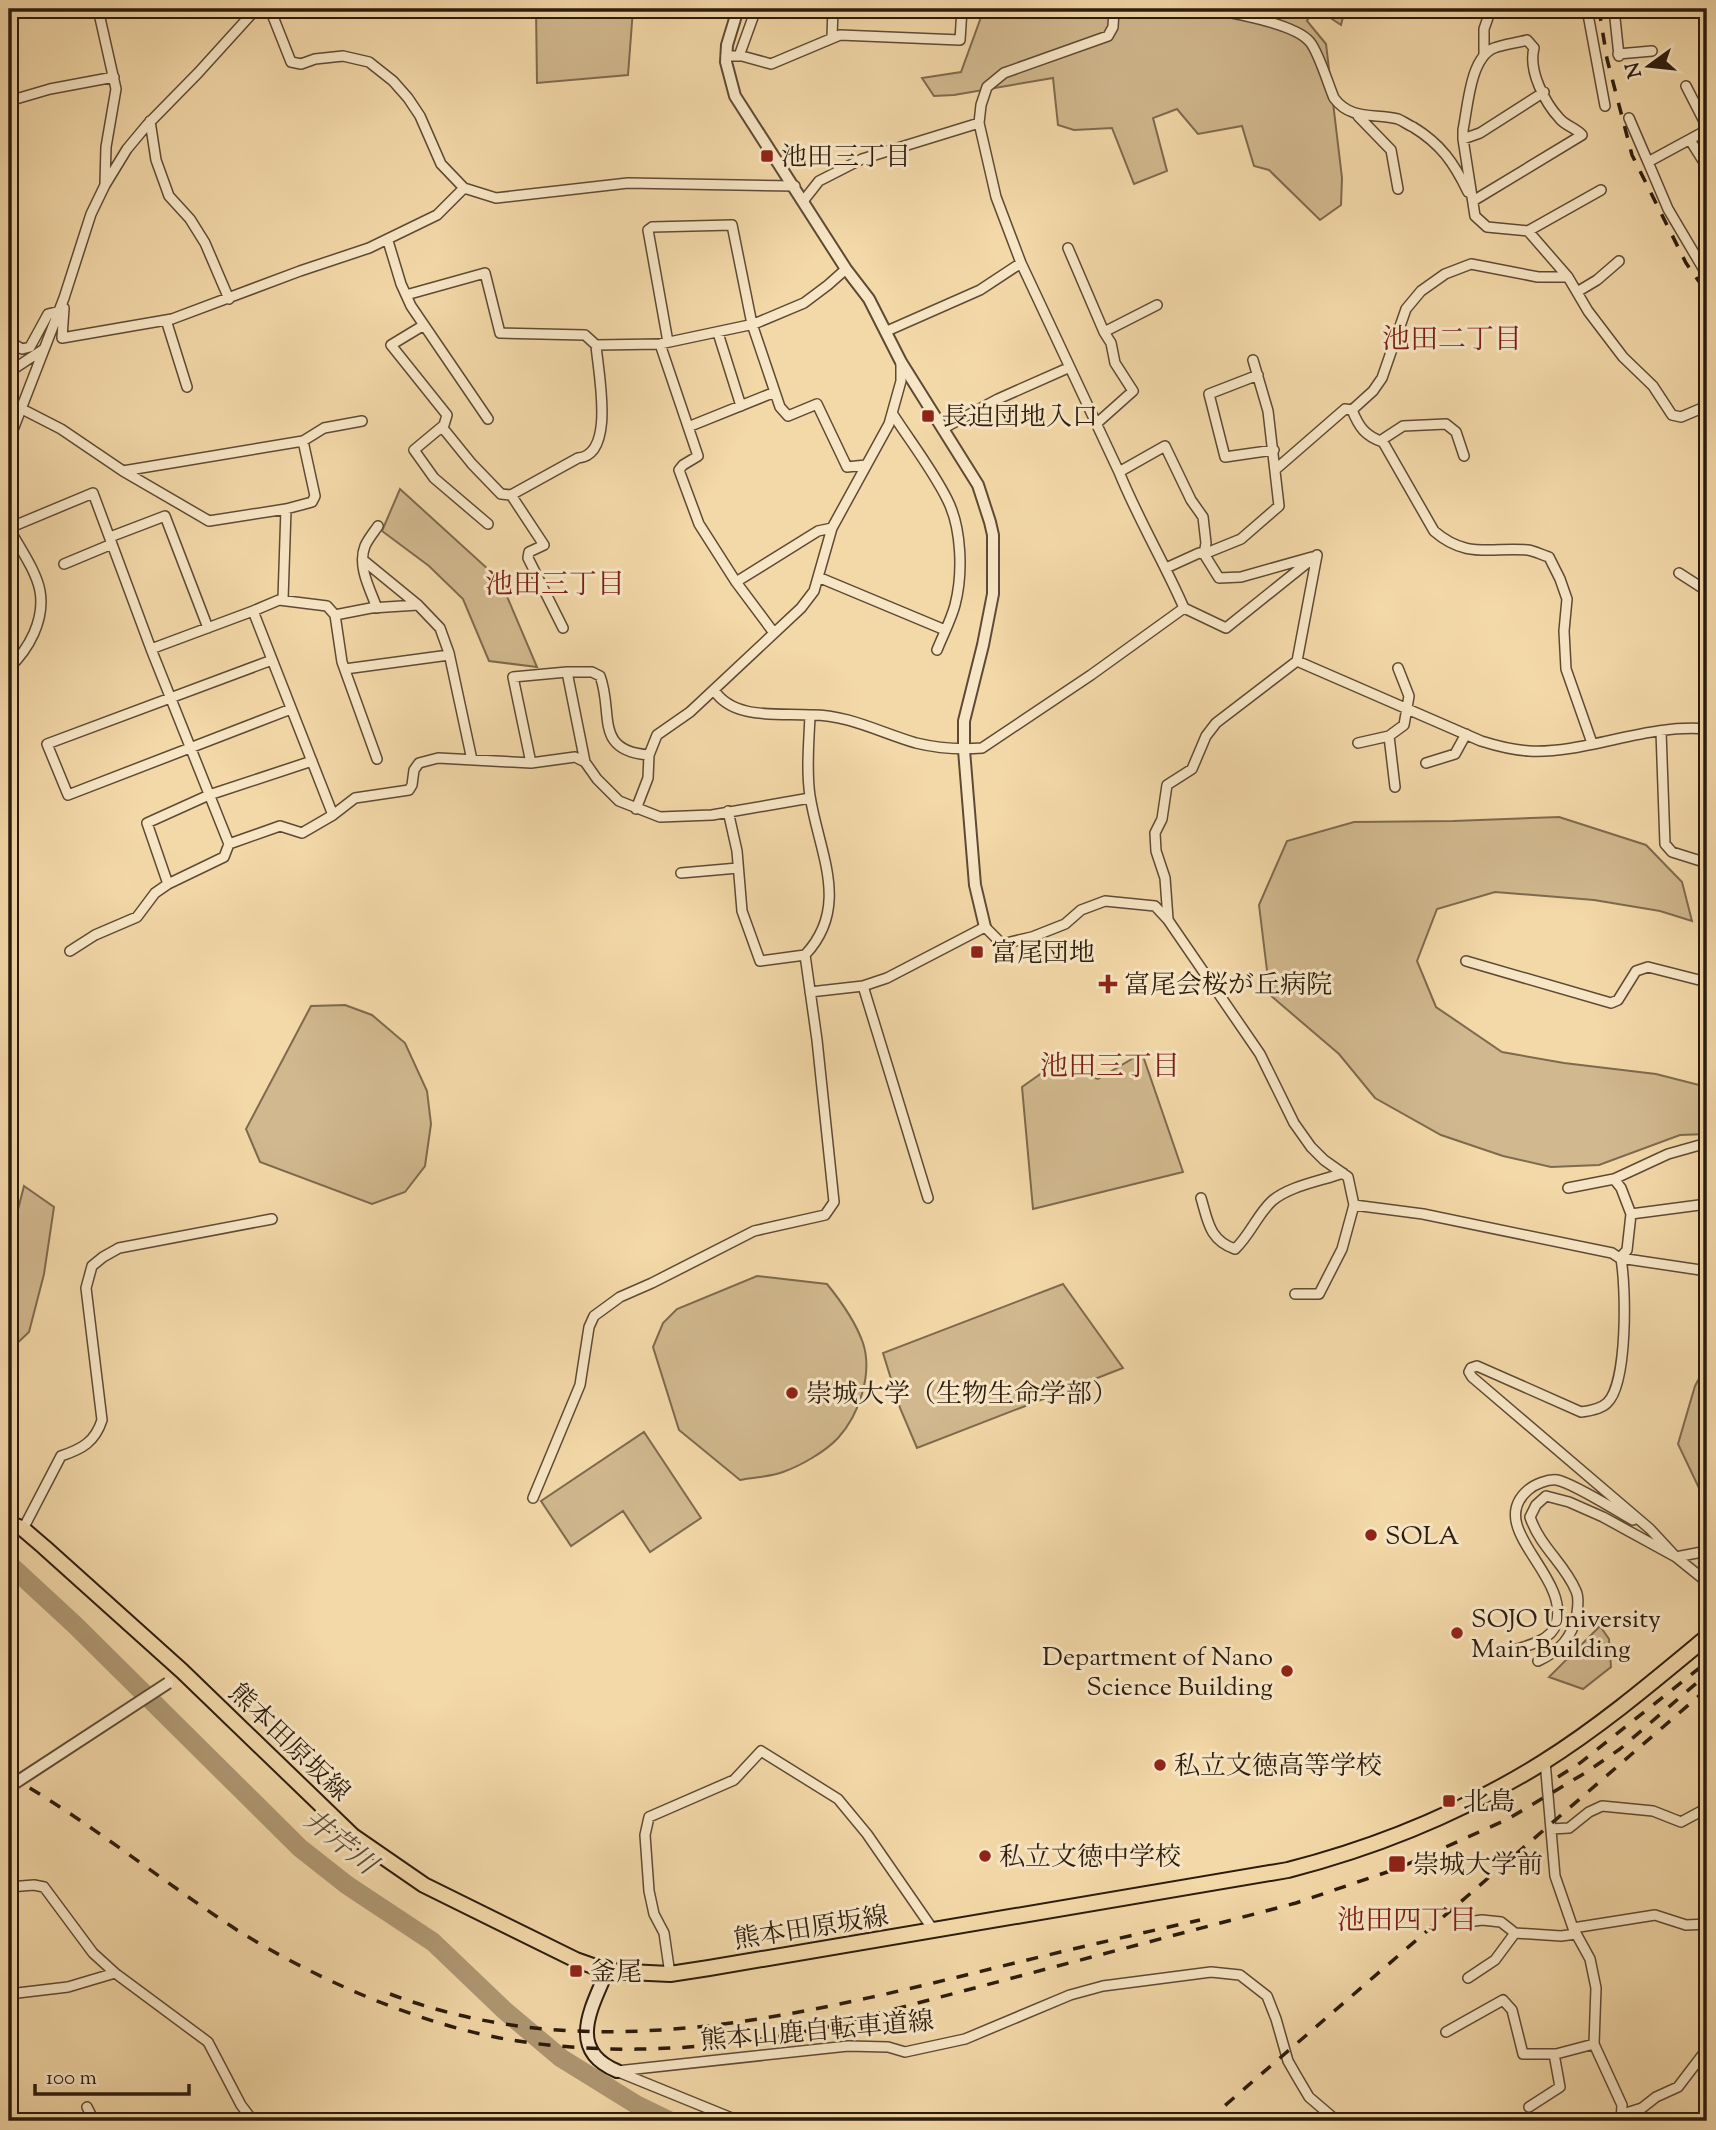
<svg xmlns="http://www.w3.org/2000/svg" width="1716" height="2130" font-family="'Sorts Mill Goudy','Noto Serif JP',serif">
<style>
.green{fill:#d1b88e;stroke:#7e6a4e;stroke-width:2}
.lines{fill:none;stroke-linecap:round;stroke-linejoin:round}
.river{stroke:#af9873;stroke-width:19}
.minor-casing{stroke:#5e4a34;stroke-width:12}
.tertiary-casing{stroke:#5e4a34;stroke-width:14}
.secondary-casing{stroke:#2c1b0d;stroke-width:16}
.primary-casing{stroke:#2c1b0d;stroke-width:18}
.minor{stroke:#f7e6c6;stroke-width:9}
.tertiary{stroke:#f7e6c6;stroke-width:10}
.secondary{stroke:#f7e6c6;stroke-width:12}
.primary{stroke:#f3d8a8;stroke-width:14}
.rail{stroke:#2c1b0d;stroke-width:3.5;stroke-dasharray:12 12;stroke-linecap:butt}
.tertiary-bridge-casing{stroke:#5e4a34;stroke-width:14;stroke-linecap:butt}
.tertiary-bridge{stroke:#f7e6c6;stroke-width:10}
.poi-dot{fill:#8f2418;stroke:#f7e6c6;stroke-width:2.5}
.labels{text-anchor:middle;stroke-width:6;stroke-linejoin:round;paint-order:stroke}
.poi-label{font-size:26px;fill:#2c1b0d;stroke:#f7e6c6;text-anchor:start}
.street-label{font-size:26px;fill:#2c1b0d;stroke:#f7e6c6}
.neighbourhood-label{font-size:28px;fill:#7a1f14;stroke:#f7e6c6}
.water-label{font-size:28px;font-style:italic;fill:#604d36;stroke:#f7e6c6}
</style>
<rect width="100%" height="100%" fill="#f3d8a8"/>
<filter id="stains"><feTurbulence type="fractalNoise" baseFrequency=".00286" numOctaves="4"/><feColorMatrix values="0 0 0 0 .2 0 0 0 0 .09 0 0 0 0 .02 0 0 0 .5 -.17"/></filter>
<radialGradient id="worn" r=".72"><stop offset=".6" stop-color="#630" stop-opacity="0"/><stop offset="1" stop-color="#630" stop-opacity=".3"/></radialGradient>
<path class="green" d="M536 9H633L628 75 537 83Z
M984 9H1314L1307 21 1326 44 1342 178 1341 205 1320 220 1269 170 1254 166 1242 126 1198 134 1177 109 1153 118 1167 171 1134 184 1112 128 1074 130 1058 125 1053 78 954 95 934 96 922 78 961 72Z
M1317 9H1345L1341 25Z
M400 489 500 580 537 667 489 661 463 599 429 566 382 531Z
M1559 817 1646 845 1682 882 1692 921 1660 911 1594 900 1495 892 1437 909 1417 961 1436 1007 1502 1052 1564 1063 1656 1074 1707 1087V1134L1680 1135 1599 1165 1551 1167 1503 1156 1441 1135 1375 1098 1339 1054 1270 995 1259 905 1287 841 1354 822 1453 821Z
M345 1005 372 1015 405 1043 427 1091 431 1124 425 1166 405 1192 372 1204 260 1162 246 1129 311 1006Z
M1142 1053 1183 1172 1033 1209 1022 1087 1053 1065 1098 1079Z
M24 1186 54 1207 44 1274 29 1332 9 1351V1245Z
M757 1276 827 1284C840 1300 856 1323 863 1343 873 1374 859 1415 838 1438 825 1452 800 1466 783 1472 770 1477 754 1477 740 1480L679 1430 653 1347 663 1323 677 1309Z
M1063 1284 1123 1368 917 1448 900 1408 883 1353Z
M1707 1364V1476L1698 1486 1678 1444 1695 1386Z
M644 1432 701 1518 650 1552 623 1511 571 1546 541 1501Z
M1600 1626 1609 1639 1611 1667 1583 1689 1549 1677Z"/>
<g class="lines">
<path class="river" d="M9 1564 76 1626 300 1848 347 1885 433 1942 504 2010 561 2058 637 2105 670 2121"/>
<g class="minor-casing">
<path id="minor" d="M98 9 116 89 106 147 105 183
M270 9 291 62 301 64 315 59 343 56 369 62 393 81 408 98 420 116 441 164 464 188 496 198 628 183 795 186
M1114 9 1113 27 1108 36 1004 73 987 87 981 105 979 123 996 197 1021 263 1119 472C1138 519 1164 562 1184 608L1226 628 1317 555
M1138 9 1143 11 1160 9
M1211 9C1234 13 1296 24 1310 42 1319 53 1328 84 1334 98 1351 121 1375 113 1398 119 1403 121 1408 125 1413 127 1441 144 1454 163 1468 192
M1587 9 1605 106
M1614 9 1619 56
M832 37 833 9
M1618 54 1652 51
M1484 55V29L1491 9
M726 56H742L771 64 840 35 960 40 962 9
M739 56 756 9
M1686 86 1707 127
M9 101 50 89 114 77
M1358 116 1391 150 1398 189
M1629 118 1648 162
M150 121 156 160 169 196 190 219 205 243 229 299
M1707 130 1648 162 1668 209 1707 275
M1463 139 1480 133 1544 92
M1690 140 1707 167
M804 200 819 181 862 159 979 123
M1473 201 1582 135C1576 128 1566 126 1560 119 1545 103 1528 71 1534 48L1527 40C1517 43 1504 44 1494 48 1470 58 1468 106 1463 130V139L1475 216 1487 227 1528 231 1568 277 1588 311 1623 357 1653 386 1672 415 1681 417 1707 406
M1528 231 1601 190
M388 241 401 284 411 306 488 419
M1068 248 1104 332 1157 305
M1577 292 1597 280 1619 261
M406 295 485 273 500 333 585 335 596 345 660 344 754 324 804 303 828 285 846 269
M64 308 62 338 172 319 300 271 369 248 437 215 464 188
M166 320 187 387
M424 325 391 345 447 415 444 425 414 450 434 478 488 524
M887 331 980 290 1021 263
M718 333 741 406
M9 341 22 349 30 347 48 314 60 311
M668 342 648 230 652 227 732 225 752 324 780 407 788 416 817 404 847 467 866 465
M660 344 698 456 683 465 679 470 699 524 736 582 774 633
M1253 360 1268 411 1279 506 1241 539 1204 554 1219 578 1241 577 1312 557
M9 372 44 349
M1258 375 1209 394 1225 457 1274 450
M22 409 61 429 123 471 209 521 286 509 312 502 315 496 303 441
M1352 410C1359 427 1365 436 1383 442L1434 531C1466 559 1490 547 1528 550 1535 551 1542 555 1549 557L1560 579 1567 599 1564 631 1566 669 1592 743
M892 413C910 441 932 469 947 499 962 528 963 574 955 605 951 620 943 635 937 650
M1096 424 1133 391 1115 363 1111 343 1104 332
M442 427 472 464 501 494 511 495 544 545 529 552 528 558 563 628
M688 427 775 392
M944 428 998 399 1068 368
M9 440 64 298 91 214 105 185 127 149 147 125 198 73 256 9
M1380 441 1403 426 1446 424 1456 432 1464 456
M1276 469 1345 409 1352 410 1373 391 1382 378 1406 309 1421 291 1445 274 1471 264 1538 277H1568
M123 471 303 441 324 428 362 421
M1119 472 1165 446 1191 500 1203 517 1206 543 1204 554 1199 553 1166 568
M511 495 578 458C616 455 598 372 596 345
M9 528 93 493 151 649 229 844 224 857 168 884 155 893 137 917 95 935 70 951
M9 528C19 547 36 570 40 591 45 620 29 649 9 668
M110 537 165 516 208 628
M363 560 418 605
M64 564 112 544
M1679 573 1707 591
M818 577 945 630
M736 582 818 531 832 528
M283 599 286 509
M377 608C370 589 357 566 365 546 368 539 374 532 378 526
M253 611 333 815
M335 615 371 608 418 605 440 628 449 653 472 760
M151 649 253 611 279 600 327 606 335 615 342 662 377 759
M272 660 47 744 68 795 291 709
M1297 661 1481 741C1497 746 1512 750 1529 751 1586 754 1648 723 1707 729
M345 669 449 655
M567 672H592L600 676C614 713 593 751 649 755
M714 690C733 720 778 713 810 715
M1661 731 1665 844 1672 852 1707 863
M1389 736 1395 787
M1358 743 1389 736 1404 725 1409 696 1398 668
M531 763 513 677 567 672 585 762
M1426 763 1455 754 1466 734
M636 809 648 778 649 755 657 735 690 712 801 608 814 591 832 528 889 424 901 381V362
M229 844 280 826 302 833 333 815 355 798 409 790 412 785 414 770 419 763 438 758 531 763 575 757 585 762 597 779 619 801 660 817 712 815 810 798
M681 873 738 868
M168 884 147 823 209 795 312 761
M1168 919 1165 878 1156 851 1155 833 1162 819 1167 785 1192 769 1206 736 1216 723 1297 661 1317 555
M805 955C851 906 819 853 810 796 806 770 809 742 810 715 847 714 881 733 916 743 937 748 960 750 982 748L1091 675 1184 608
M1466 961 1611 1003 1618 1000 1636 971 1648 967 1707 982
M863 986 928 1198
M810 992 863 986 887 978 985 927 1002 944 1032 937 1065 924 1081 910 1105 901 1155 906 1168 920 1260 1054 1294 1123 1311 1147 1324 1160 1348 1177 1354 1205 1342 1249 1319 1294H1295
M1568 1188 1614 1179
M1201 1198C1208 1221 1209 1240 1235 1249 1250 1235 1257 1215 1272 1201 1289 1186 1321 1181 1343 1173
M1354 1205 1423 1214 1612 1253 1621 1259C1626 1286 1628 1384 1607 1403 1601 1409 1589 1411 1581 1412L1477 1366 1471 1368 1469 1372 1472 1377 1650 1529 1676 1557 1707 1582
M1631 1214 1621 1188 1614 1179 1668 1154 1707 1143
M1620 1258 1627 1250 1631 1214 1707 1204
M1620 1258 1707 1271
M533 1498 580 1385 589 1327 594 1316 620 1297 652 1283 754 1231 825 1215 834 1202 817 1040 805 955 760 961 742 911 737 851 728 811
M23 1529 61 1456C82 1449 95 1442 102 1420L86 1288 92 1266 103 1257 119 1248 272 1219
M1507 1652C1522 1647 1551 1642 1556 1624 1571 1576 1484 1528 1528 1490 1535 1484 1548 1479 1557 1480 1573 1483 1617 1511 1633 1520
M1538 1661C1561 1650 1572 1638 1577 1613 1578 1606 1579 1597 1576 1591 1565 1564 1540 1547 1530 1517L1536 1505 1546 1496 1569 1502 1603 1517 1676 1557 1707 1551
M1545 1761 1555 1876 1573 1928 1590 1959 1596 1988 1594 2044 1622 2105 1621 2121
M1551 1829 1569 1828 1589 1812 1602 1806 1653 1811 1681 1822 1707 1808
M9 1887 34 1885 44 1887 93 1953 115 1973 208 2042 241 2105 253 2121
M1467 1922 1482 1920 1501 1922 1515 1933 1561 1936 1576 1934
M1573 1928 1655 1915 1686 1925 1707 1924
M670 1974 664 1933 654 1914 649 1891 645 1835 649 1817 734 1780 761 1751 838 1799 867 1834 934 1931
M1468 1978 1495 1960 1515 1933
M9 1994 68 1987 115 1973
M1446 2032 1503 2000 1512 2010 1523 2054H1556L1594 2044
M617 2071 848 2046 888 2047 905 2052 965 2039 1070 1995 1103 1986 1211 1972 1240 1975 1267 1996 1276 2019 1288 2061 1296 2075 1309 2097 1337 2121
M621 2073 739 2121
M87 2107 94 2121
M1529 2107 1560 2087 1554 2054
M1623 2114 1642 2108 1656 2097 1678 2087 1707 2049"/>
</g>
<g class="tertiary-casing">
<path id="tertiary" d="M738 9 727 45 726 62 735 96 846 269 869 299 901 362 978 485 990 522 993 535V594L983 645 964 721V750L975 885 985 927"/>
</g>
<g class="secondary-casing">
<path id="secondary" d="M607 1971C592 2007 566 2050 617 2071"/>
</g>
<g class="primary-casing">
<path id="primary" d="M9 1523 23 1529 44 1547 182 1671 353 1836 424 1885 576 1960 607 1971 670 1974 709 1968 1288 1870C1378 1847 1463 1812 1542 1763 1601 1726 1654 1681 1707 1637"/>
</g>
<use href="#minor" class="minor"/>
<use href="#tertiary" class="tertiary"/>
<use href="#secondary" class="secondary"/>
<use href="#primary" class="primary"/>
<path class="rail" d="M1599 9 1607 59 1632 155 1686 263 1707 293
M9 1776C89 1821 160 1880 237 1930 315 1979 420 2025 511 2040 616 2057 724 2049 827 2027L1296 1903 1399 1868 1508 1819 1585 1773 1620 1749 1707 1674
M1558 1777 1580 1763 1707 1662
M390 1994C578 2065 771 2022 958 1977 1038 1957 1119 1938 1200 1920
M1207 2121 1707 1689"/>
<g class="tertiary-bridge-casing">
<path id="tertiary-bridge" d="M9 1787 168 1683"/>
</g>
<use href="#tertiary-bridge" class="tertiary-bridge"/>
</g>
<g class="poi-dot">
<rect x="760" y="149" width="14" height="14" rx="3.5"/>
<rect x="921" y="409" width="14" height="14" rx="3.5"/>
<rect x="970" y="945" width="14" height="14" rx="3.5"/>
<path d="M1104.5 973.5h7v7h7v7h-7v7h-7v-7h-7v-7h7z"/>
<circle cx="792" cy="1393" r="7"/>
<circle cx="1371" cy="1535" r="7"/>
<circle cx="1457" cy="1633" r="7"/>
<circle cx="1287" cy="1671" r="7"/>
<circle cx="1160" cy="1765" r="7"/>
<rect x="1442" y="1794" width="14" height="14" rx="3.5"/>
<circle cx="985" cy="1856" r="7"/>
<rect x="1388" y="1855" width="18" height="18" rx="3.5"/>
<rect x="569" y="1964" width="14" height="14" rx="3.5"/>
</g>
<g class="labels">
<g class="poi-label">
<text x="781" y="165">池田三丁目</text>
<text x="942" y="425">長迫団地入口</text>
<text x="991" y="961">富尾団地</text>
<text x="1124" y="993">富尾会桜が丘病院</text>
<text x="806" y="1402">崇城大学（生物生命学部）</text>
<text x="1385" y="1544">SOLA</text>
<text x="1471" y="1627">SOJO University<tspan x="1471" dy="30">Main Building</tspan></text>
<text x="1273" y="1665" text-anchor="end">Department of Nano<tspan x="1273" dy="30">Science Building</tspan></text>
<text x="1174" y="1774">私立文徳高等学校</text>
<text x="1463" y="1810">北島</text>
<text x="999" y="1865">私立文徳中学校</text>
<text x="1413" y="1873">崇城大学前</text>
<text x="590" y="1980">釜尾</text>
</g>
<g class="street-label">
<text transform="translate(290 1742) rotate(44)" y="9">熊本田原坂線</text>
<text transform="translate(811 1927) rotate(-9)" y="9">熊本田原坂線</text>
<text transform="translate(817 2030) rotate(-5)" y="9">熊本山鹿自転車道線</text>
</g>
<g class="neighbourhood-label">
<text x="1452" y="348">池田二丁目</text>
<text x="555" y="593">池田三丁目</text>
<text x="1110" y="1075">池田三丁目</text>
<text x="1407" y="1929">池田四丁目</text>
</g>
<g class="water-label">
<text transform="translate(341 1841) rotate(39)" y="10">井芹川</text>
</g>
</g>
<rect width="1716" height="2130" fill="none" stroke="#f3d8a8" stroke-width="35"/>
<rect x="10" y="10" width="1695" height="2109" fill="none" stroke="#2c1b0d" stroke-width="3.5"/>
<rect x="18" y="18" width="1681" height="2095" fill="none" stroke="#2c1b0d" stroke-width="2"/>
<g transform="translate(1649 66) rotate(255)" stroke="#f7e6c6" stroke-width="5" paint-order="stroke">
<path d="M0-5L12 26L0 18L-12 26Z" fill="#2c1b0d"/>
<text y="-10" font-size="19" font-weight="bold" text-anchor="middle" fill="#2c1b0d">N</text>
</g>
<path d="M35 2084v10h154v-10" fill="none" stroke="#2c1b0d" stroke-width="3.5"/>
<text x="46" y="2084" font-size="21" fill="#2c1b0d" stroke="#f7e6c6" stroke-width="5" paint-order="stroke">100 m</text>
<rect width="100%" height="100%" filter="url(#stains)"/>
<rect width="100%" height="100%" fill="url(#worn)"/>
</svg>
